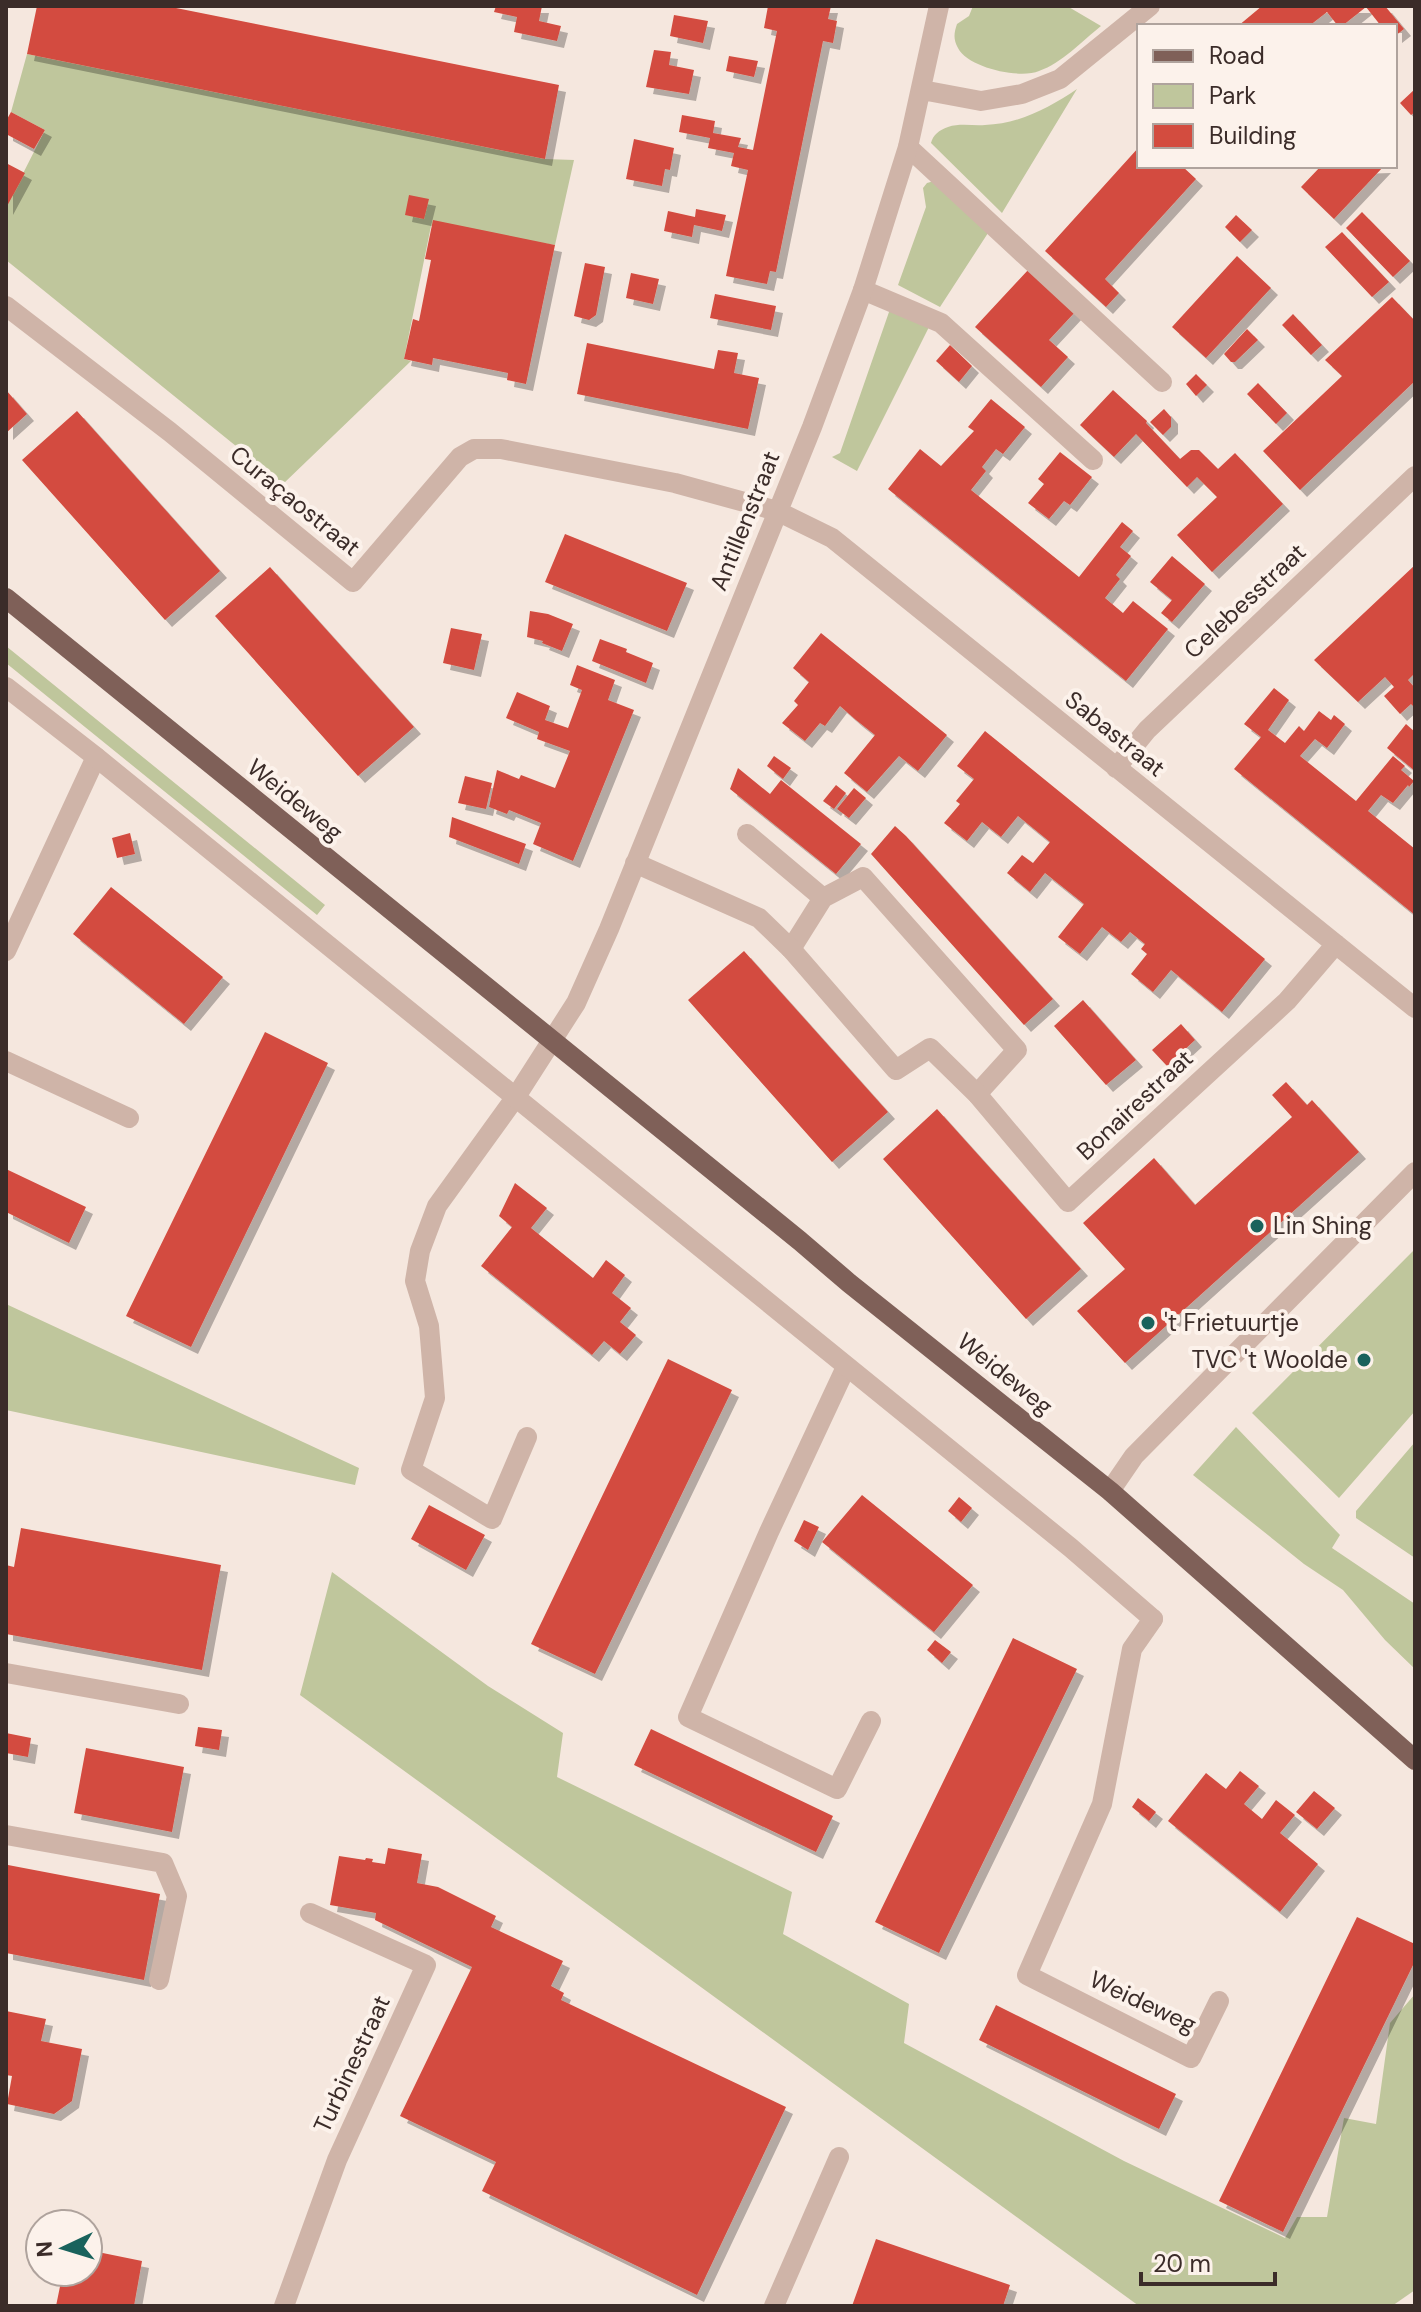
<svg xmlns="http://www.w3.org/2000/svg" width="1421" height="2312" font-family="'DM Sans',sans-serif">
<style>
.green{fill:#bfc69c}
.building{fill:#d34c3f;filter:url(#shadow)}
.lines{fill:none;stroke-linecap:round;stroke-linejoin:round}
.lane{stroke:#cfb4a8;stroke-width:20}
.street{stroke:#cfb4a8;stroke-width:20}
.primary{stroke:#7f6058;stroke-width:20}
.poi-dot{fill:#19625c;stroke:#fcf2eb;stroke-width:3}
.labels{text-anchor:middle;stroke-width:8;stroke-linejoin:round;paint-order:stroke}
.street-label{font-size:24px;fill:#3b2c29;stroke:#fcf2eb}
.poi-label{font-size:24px;fill:#3b2c29;stroke:#fcf2eb;text-anchor:start}
</style>
<defs>
<filter id="shadow"><feDropShadow dx="7" dy="7" stdDeviation="0" flood-color="#0004"/></filter>
</defs>
<rect width="100%" height="100%" fill="#f5e7de"/>
<path class="green" d="M973 6H1067L1101 26C1082 41 1062 63 1039 71 1020 79 968 68 958 48 953 39 954 33 957 24L969 16Z
M27 54 545 159 574 160 555 245 431 226 404 359 411 361 283 484 6 260V207L45 130 11 112Z
M1077 89 1002 213 931 143C933 135 939 130 948 127 960 123 973 126 985 125 1020 124 1050 107 1077 89Z
M934 181 988 233 940 307 898 285 926 207 923 188 927 183Z
M892 311 929 327 857 471 832 457 840 453 889 312Z
M6 646 325 905 317 915 6 663Z
M1415 1249V1411L1339 1498 1252 1413Z
M6 1304 359 1468 355 1485 6 1410Z
M1236 1427 1340 1535 1332 1548 1415 1604V1669L1385 1640 1343 1590 1304 1564 1193 1475Z
M1415 1442V1558L1356 1518V1511Z
M332 1572 488 1686 563 1733 557 1777 792 1892 783 1934 909 2004 904 2043 1124 2161 1285 2238 1297 2217H1327L1344 2118 1376 2124 1390 2023 1415 1994V2290L1392 2306H1139L300 1695Z"/>
<path class="building" d="M37 6H166L559 85 545 159 27 54Z
M496 6H542L539 21 561 26 557 41 514 32 517 17 494 12Z
M768 6H831L828 19 837 21 833 43 823 41 776 272 770 271 767 284 726 276 748 170 731 166 734 153 708 148 710 138 679 132 682 115 715 121 713 133 741 138 738 147 753 150 777 31 764 28Z
M1262 6H1385L1404 29 1395 36V26H1381L1366 7 1342 26H1338L1327 12 1309 26H1238Z
M674 15 708 21 703 43 670 36Z
M654 50 671 52 669 65 694 70 689 94 646 87Z
M729 56 758 61 754 77 726 71Z
M1415 89V112L1411 115 1400 103Z
M11 112 45 130 34 149 6 134V121Z
M634 139 674 148 670 170 665 169 662 186 626 179Z
M1139 147V166H1182L1196 179 1105 279 1119 293 1106 307 1045 251Z
M6 163 25 173 6 208Z
M1321 166 1351 167 1384 166 1334 219 1301 187Z
M409 195 429 199 424 219 405 215Z
M696 209 726 215 722 231 694 225 692 237 664 231 668 211 695 217Z
M1362 212 1410 261 1393 277 1346 228Z
M1236 215 1252 230 1240 242 1225 227Z
M433 220 555 245 526 384 507 380 508 373 433 358 432 365 404 359 413 319 419 321 431 260 425 259Z
M1342 232 1389 282 1372 297 1325 247Z
M1237 256 1271 288 1206 358 1172 327Z
M585 263 605 267 596 315 589 320 574 316Z
M1029 269 1076 311 1049 340 1068 357 1041 387 975 327Z
M631 273 659 279 653 304 626 298Z
M715 294 776 306 771 330 710 318Z
M1392 297 1415 321V381L1300 490 1263 451 1342 376 1325 360Z
M1293 314 1322 345 1311 355 1282 325Z
M1247 329 1258 340 1235 362H1231L1224 354Z
M587 343 714 369 718 350 738 353 734 373 759 378 748 429 577 394Z
M950 345 972 366 959 382 936 361Z
M1196 374 1207 385 1196 396 1186 384Z
M1258 383 1287 413 1276 424 1247 394Z
M6 390 27 414 6 433Z
M1113 390 1147 421 1146 423 1180 459 1191 450H1199L1218 469 1235 453 1283 504 1212 572 1177 535 1217 497 1197 477 1187 487 1136 434 1114 457 1080 425Z
M991 399 1025 427 1003 454 996 449 982 467 986 471 971 490 1079 577 1122 522 1133 531 1120 547 1131 556 1116 575 1120 579 1105 598 1123 613 1133 601 1168 629 1126 681 888 489 920 449 941 466 974 431 968 427Z
M1164 409 1171 417V427L1163 435 1150 422Z
M77 411 220 571 165 620 22 460Z
M1060 452 1092 477 1070 505 1064 501 1049 519 1028 503 1044 484 1038 479Z
M565 534 687 583 667 631 545 582Z
M1172 556 1205 584 1172 622 1161 613 1172 600 1150 582Z
M1415 565V673L1408 680 1415 688V708L1411 704 1400 714 1384 696 1394 687 1385 677 1358 702 1314 660Z
M270 567 414 727 358 776 215 616Z
M530 611 548 614 573 624 562 651 542 643 543 641 527 637Z
M451 628 482 634 474 670 443 663Z
M821 633 947 735 918 771 899 756 867 792 844 773 875 735 856 720 840 706 825 726 820 723 805 741 782 723 798 705 794 701 809 682 793 668Z
M600 639 627 649 626 652 653 663 646 683 592 661Z
M577 665 615 680 608 700 634 710 573 861 533 844 541 823 509 810 507 814 489 807 497 770 519 779 521 775 555 788 570 751 537 739 539 732 506 718 517 692 550 706 545 720 568 728 582 690 570 685Z
M1274 688 1289 700 1268 730 1285 743 1299 726 1304 731 1319 711 1331 720 1334 715 1345 724 1327 748 1315 739 1300 756 1356 801 1393 756 1405 766 1401 770 1414 781 1409 787 1408 785 1393 803 1381 795 1368 811 1415 849V915L1234 769 1261 737 1244 724Z
M1406 724 1415 732V771L1387 748Z
M985 731 1265 959 1222 1012 1171 970 1153 992 1131 974 1147 954 1141 949 1145 944 1130 932 1121 942 1102 927 1080 954 1058 937 1084 904 1045 873 1030 892 1007 873 1022 855 1033 863 1050 842 1018 816 1001 837 982 822 967 841 944 823 960 804 956 801 974 779 957 766Z
M774 756 791 768 783 779 767 766Z
M738 768 770 794 781 780 861 844 836 874 730 789Z
M465 776 492 783 486 809 458 803Z
M836 785 846 793 834 809 823 801Z
M854 788 866 798 849 818 837 809Z
M452 817 526 844 519 864 449 837Z
M895 826 906 836 1053 999 1024 1025 871 854Z
M130 833 135 854 117 858 112 838Z
M111 887 223 977 184 1024 73 934Z
M744 951 888 1112 832 1162 688 1000Z
M1083 1000 1136 1060 1106 1085 1054 1026Z
M1181 1024 1195 1040 1167 1066 1152 1050Z
M265 1032 328 1063 191 1347 126 1316Z
M1286 1082 1307 1105 1312 1100 1359 1152 1125 1363 1077 1311 1125 1269 1083 1223 1154 1158 1195 1205 1292 1117 1272 1095Z
M937 1109 1081 1269 1026 1319 883 1159Z
M6 1169 86 1207 69 1243 6 1212Z
M515 1183 547 1208 531 1228 593 1278 606 1260 625 1275 612 1293 631 1308 620 1322 636 1335 620 1354 604 1341 592 1355 481 1266 512 1227 499 1216Z
M668 1359 732 1390 595 1674 531 1644Z
M862 1495 973 1585 934 1632 822 1542Z
M959 1497 972 1508 961 1522 948 1511Z
M429 1505 485 1535 466 1570 411 1539Z
M804 1520 819 1527 808 1550 794 1541Z
M21 1528 221 1565 202 1670 6 1634V1565L14 1567Z
M1013 1638 1077 1669 939 1953 875 1922Z
M935 1640 951 1652 942 1663 927 1650Z
M198 1727 222 1730 219 1750 195 1746Z
M651 1729 833 1816 816 1852 634 1765Z
M6 1733 31 1738 28 1757 6 1753Z
M86 1748 184 1767 172 1832 74 1813Z
M1240 1771 1259 1786 1244 1804 1262 1819 1276 1800 1295 1815 1280 1833 1318 1864 1280 1912 1168 1821 1206 1773 1226 1789Z
M1314 1791 1335 1808 1317 1829 1296 1812Z
M1138 1798 1156 1812 1149 1821 1132 1807Z
M388 1848 422 1854 417 1883 438 1887 496 1916 491 1927 563 1961 551 1986 564 1993 561 2000 786 2107 697 2295 482 2191 496 2162 400 2116 472 1967 375 1920 376 1913 330 1905 339 1856 365 1860 366 1858 373 1859 372 1862 385 1864Z
M8 1865 160 1894 144 1980 6 1953V1876Z
M1357 1917 1415 1944V1961L1283 2232 1219 2201Z
M996 2005 1176 2094 1159 2129 979 2040Z
M6 2011 46 2019 41 2041 82 2049 72 2101 54 2114 7 2104 12 2076 6 2075Z
M876 2239 1010 2285 1003 2306H852Z
M88 2250 142 2261 134 2306H56L63 2272H88Z"/>
<g class="lines">
<path class="lane" d="M908 147 1162 382
M863 290 941 323 1093 460
M747 834 823 898
M791 949 823 898 863 877 1017 1050 977 1094
M6 951 96 757
M6 1061 129 1118
M515 1098 437 1206 420 1251 415 1281 429 1326 435 1398 411 1470 492 1519 527 1437
M846 1367 769 1532 688 1717 837 1789 871 1721
M1153 1619 1132 1649 1102 1804 1027 1975 1191 2058 1219 2001
M6 1673 179 1704
M6 1835 163 1863 177 1896 159 1980
M284 2306 337 2160 426 1965 310 1913
M774 2306 839 2157"/>
<path class="street" d="M922 90 981 101 1022 94 1060 79 1150 6
M6 306 170 432 353 582 460 457 474 449H501L675 483 777 511 832 538 1415 1008
M6 687 96 757 1071 1548 1153 1619
M1116 768 1147 730 1415 476
M635 863 759 918 791 949 896 1070 930 1048 977 1094 1068 1202 1287 1001 1336 944
M515 1098 576 1003 609 929 812 427 863 290 908 147 939 6
M1110 1491 1134 1456 1415 1172"/>
<path class="primary" d="M6 598 800 1241 849 1283 1110 1491 1415 1760"/>
</g>
<g class="poi-dot">
<circle cx="1257" cy="1226" r="8"/>
<circle cx="1148" cy="1323" r="8"/>
<circle cx="1364" cy="1360" r="8"/>
</g>
<g class="labels">
<g class="street-label">
<text transform="translate(295 501) rotate(39)" y="8">Curaçaostraat</text>
<text transform="translate(745 521) rotate(-68)" y="8">Antillenstraat</text>
<text transform="translate(1245 601) rotate(-43)" y="8">Celebesstraat</text>
<text transform="translate(1115 734) rotate(39)" y="8">Sabastraat</text>
<text transform="translate(295 800) rotate(39)" y="8">Weideweg</text>
<text transform="translate(1135 1105) rotate(-43)" y="8">Bonairestraat</text>
<text transform="translate(1005 1374) rotate(39)" y="8">Weideweg</text>
<text transform="translate(1143 2002) rotate(25)" y="8">Weideweg</text>
<text transform="translate(352 2064) rotate(-65)" y="8">Turbinestraat</text>
</g>
<g class="poi-label">
<text x="1273" y="1234">Lin Shing</text>
<text x="1164" y="1331">'t Frietuurtje</text>
<text x="1348" y="1368" text-anchor="end">TVC 't Woolde</text>
</g>
</g>
<rect width="1421" height="2312" fill="none" stroke="#3b2c29" stroke-width="16"/>
<rect x="1137" y="24" width="260" height="144" fill="#fcf2eb" stroke="#afa39d" stroke-width="2"/>
<rect x="1153" y="50" width="40" height="12" fill="#7f6058" stroke="#afa39d" stroke-width="2"/>
<text x="1209" y="64" font-size="24" fill="#3b2c29">Road</text>
<rect x="1153" y="84" width="40" height="24" fill="#bfc69c" stroke="#afa39d" stroke-width="2"/>
<text x="1209" y="104" font-size="24" fill="#3b2c29">Park</text>
<rect x="1153" y="124" width="40" height="24" fill="#d34c3f" stroke="#afa39d" stroke-width="2"/>
<text x="1209" y="144" font-size="24" fill="#3b2c29">Building</text>
<g transform="translate(64 2248) rotate(266)"><circle r="38" fill="#fcf2eb" stroke="#afa39d" stroke-width="2"/>
<path d="M0-6L14 30L0 20L-14 30Z" fill="#19625c"/>
<text y="-12" font-size="22" font-weight="bold" text-anchor="middle" fill="#3b2c29">N</text>
</g>
<path d="M1141 2272v12h134v-12" fill="none" stroke="#3b2c29" stroke-width="4"/>
<text x="1153" y="2272" font-size="24" fill="#3b2c29" stroke="#fcf2eb" stroke-width="6" paint-order="stroke">20 m</text>
</svg>
